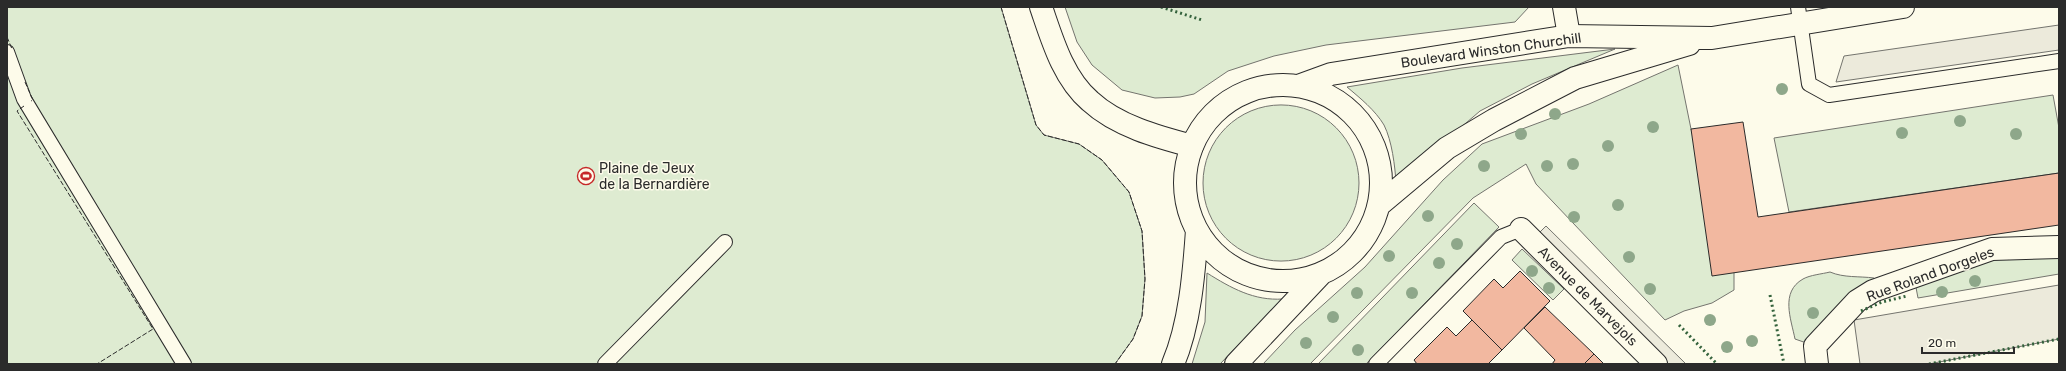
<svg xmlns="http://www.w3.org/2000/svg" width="2066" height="371" font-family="Rubik,sans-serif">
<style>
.green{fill:#deebd1;stroke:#74746e}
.parking{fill:#eceadb;stroke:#74746e}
.building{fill:#f2b8a0;stroke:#2b2b2b}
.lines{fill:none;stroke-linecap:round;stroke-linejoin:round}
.service-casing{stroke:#2b2b2b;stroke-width:16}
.minor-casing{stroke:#2b2b2b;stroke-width:24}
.tertiary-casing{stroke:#2b2b2b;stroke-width:24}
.service{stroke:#fdfbea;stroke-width:14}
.minor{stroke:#fdfbea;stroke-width:22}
.tertiary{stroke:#fdfbea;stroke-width:22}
.hedge{stroke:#34623c;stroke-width:3;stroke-dasharray:2 3;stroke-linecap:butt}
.fence{stroke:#2b2b2b;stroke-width:1;stroke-dasharray:5 2;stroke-linecap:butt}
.tree{fill:#8ea78a}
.labels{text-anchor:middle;stroke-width:3;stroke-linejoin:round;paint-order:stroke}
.street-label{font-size:14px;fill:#2b2b2b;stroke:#fdfbea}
.poi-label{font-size:14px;fill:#2b2b2b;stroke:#fdfbea;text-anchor:start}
</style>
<rect width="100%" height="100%" fill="#fdfbea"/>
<path class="green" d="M9 7H1001L1036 125 1044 135 1079 144 1102 160 1129 192 1142 231 1145 279 1142 316 1133 339 1115 364H7V8Z
M1065 7H1529L1515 22 1326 45 1274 56 1228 71 1194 94 1180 97 1155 98 1122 90 1092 65 1077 42Z
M1615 49 1532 84 1480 111 1396 183C1395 166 1392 141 1384 125 1375 110 1360 98 1347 87L1462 68Z
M1678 65 1691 129 1734 273V290L1712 303 1684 311 1665 320 1536 184 1526 164 1473 198 1310 364H1263L1295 330 1365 267 1443 180 1482 144 1589 104Z
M2053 95 2059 128V173L1789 212 1774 138Z
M1203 183a78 78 0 1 1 156 0a78 78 0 1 1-156 0Z
M1474 203 1499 227 1366 364H1318Z
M2059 247V274L1918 298 1914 277 1992 249Z
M1522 249 1564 289 1553 300 1512 260Z
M1830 272C1844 278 1859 276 1874 278L1877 289 1815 346 1795 339C1791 319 1780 292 1803 279 1810 275 1822 274 1830 272Z
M1207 273C1231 288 1254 301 1283 299L1220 364H1192L1205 322Z"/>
<path class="parking" d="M2059 25V50L1836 82 1844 56Z
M1546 226 1686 364H1668L1537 235Z
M2059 285V339L1929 364H1860L1854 320Z"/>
<path class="building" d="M1743 122 1758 217 2059 173V225L1712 276 1691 129Z
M1520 271 1550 301 1502 350 1463 311 1494 279 1503 288Z
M1545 307 1594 354 1584 364H1552L1555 360 1524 328Z
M1472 320 1502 350 1488 364H1417L1414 360 1447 327 1456 336Z
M1594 354 1604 364H1584Z"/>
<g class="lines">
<g class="service-casing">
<path id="service" d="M1798 7 1809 84 1829 95 2059 61
M7 52 24 99 184 364
M605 364 725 242
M1376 364 1501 237 1521 229"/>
</g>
<g class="minor-casing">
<path id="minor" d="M1041 7C1052 39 1063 78 1090 101 1117 126 1158 137 1192 146
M1564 7 1569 36
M1521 229 1656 364
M1817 364 1815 346 1857 301 1873 291 1992 249 2059 247"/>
</g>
<g class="tertiary-casing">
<path id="tertiary" d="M1185 183a98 98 0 1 1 196 0a98 98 0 1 1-196 0Z
M1298 86 1331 74 1569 36 1712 38 1903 7
M1379 205 1447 148 1494 120 1575 78 1689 44
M1173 364C1190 324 1194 273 1197 230
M1236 364 1320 275"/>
</g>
<use href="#service" class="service"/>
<use href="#minor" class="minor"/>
<use href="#tertiary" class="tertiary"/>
<path class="hedge" d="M1161 7 1202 20
M1770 295 1784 364
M1861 311 1882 302 1907 296
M1679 325 1717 364
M1929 364 2059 339"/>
<path class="fence" d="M1001 7 1036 125 1044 135 1079 144 1102 160 1129 192 1142 231 1145 279 1142 316 1133 339 1115 364
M7 8 9 7
M7 37 12 49
M25 82 33 100 31 101
M24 106 17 111 153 329 97 364"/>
</g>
<g class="tree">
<circle cx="1782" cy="89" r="6"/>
<circle cx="1555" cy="114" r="6"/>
<circle cx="1960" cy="121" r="6"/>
<circle cx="1653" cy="127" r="6"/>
<circle cx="1902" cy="133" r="6"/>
<circle cx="1521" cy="134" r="6"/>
<circle cx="2016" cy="134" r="6"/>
<circle cx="1608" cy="146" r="6"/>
<circle cx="1573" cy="164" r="6"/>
<circle cx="1484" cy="166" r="6"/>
<circle cx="1547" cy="166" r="6"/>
<circle cx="1618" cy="205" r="6"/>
<circle cx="1428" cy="216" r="6"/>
<circle cx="1574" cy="217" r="6"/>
<circle cx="1457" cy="244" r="6"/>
<circle cx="1389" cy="256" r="6"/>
<circle cx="1629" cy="257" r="6"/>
<circle cx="1439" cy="263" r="6"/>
<circle cx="1532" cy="271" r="6"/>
<circle cx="1975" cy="281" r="6"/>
<circle cx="1549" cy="288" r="6"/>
<circle cx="1650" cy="289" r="6"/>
<circle cx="1942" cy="292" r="6"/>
<circle cx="1357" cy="293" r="6"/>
<circle cx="1412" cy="293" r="6"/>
<circle cx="1813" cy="313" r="6"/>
<circle cx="1333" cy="317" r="6"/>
<circle cx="1710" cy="320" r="6"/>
<circle cx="1752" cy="341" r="6"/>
<circle cx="1306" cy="343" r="6"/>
<circle cx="1727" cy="347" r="6"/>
<circle cx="1358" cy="350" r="6"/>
</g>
<defs>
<g id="stadium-ring" transform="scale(0.9)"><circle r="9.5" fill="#fdfbea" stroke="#c62828" stroke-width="1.5"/><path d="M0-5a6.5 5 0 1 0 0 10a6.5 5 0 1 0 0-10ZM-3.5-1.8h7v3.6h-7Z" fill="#c62828"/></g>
</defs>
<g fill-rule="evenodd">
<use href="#stadium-ring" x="586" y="176"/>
</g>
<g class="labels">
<g class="street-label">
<text transform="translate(1491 50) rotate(-8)" y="5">Boulevard Winston Churchill</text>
<text transform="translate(1930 274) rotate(-20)" y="5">Rue Roland Dorgeles</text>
<text transform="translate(1588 296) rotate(45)" y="5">Avenue de Marvejols</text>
</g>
<g class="poi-label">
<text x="599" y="173">Plaine de Jeux<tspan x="599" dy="16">de la Bernardière</tspan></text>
</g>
</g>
<rect width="2066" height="371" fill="none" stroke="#2b2b2b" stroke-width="16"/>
<path d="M1922 347v6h92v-6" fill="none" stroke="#2b2b2b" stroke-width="2"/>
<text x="1928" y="347" font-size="12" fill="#2b2b2b" stroke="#fdfbea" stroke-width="3" paint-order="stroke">20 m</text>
</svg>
